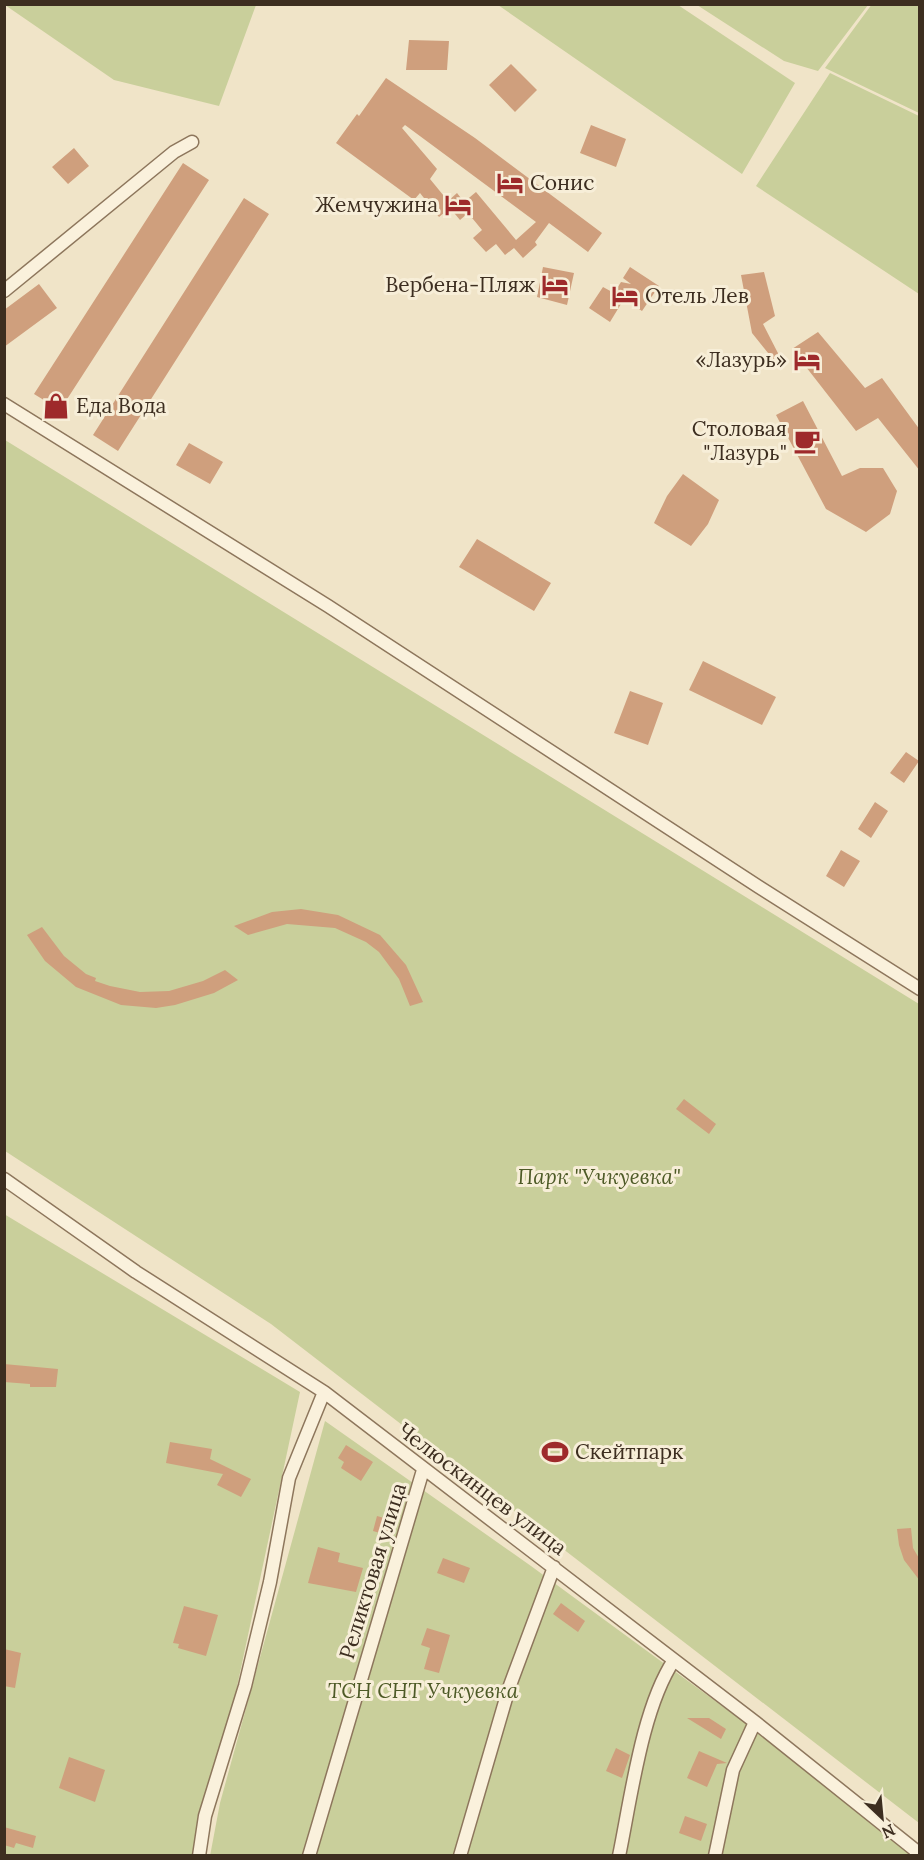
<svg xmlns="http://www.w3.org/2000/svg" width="924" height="1860" font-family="Lora,serif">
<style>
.green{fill:#c9cf9b}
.building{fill:#cf9f7d;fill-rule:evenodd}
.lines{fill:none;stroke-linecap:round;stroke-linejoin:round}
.street-casing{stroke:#8d765c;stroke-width:15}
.street{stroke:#faf1dc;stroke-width:12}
.labels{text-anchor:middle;stroke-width:6;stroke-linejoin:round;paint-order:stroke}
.poi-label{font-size:21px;fill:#3d2e20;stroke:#f7eed8;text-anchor:start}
.park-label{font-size:21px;font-style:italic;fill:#4d5a26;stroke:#f7eed8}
.street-label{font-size:21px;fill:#3d2e20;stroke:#f7eed8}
</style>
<rect width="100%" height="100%" fill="#f0e4c8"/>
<path class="green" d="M872 4 919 5V113L825 68Z
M5 5V4L256 5 219 106 114 80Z
M498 5H678L795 83 742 174Z
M697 5H868L818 71 784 61Z
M830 73 919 116V294L756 186Z
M5 440 919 1004V1823L271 1324 5 1151Z
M4 1214 300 1392 201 1855H5Z
M325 1421 531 1566 748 1725 713 1855 210 1856 220 1803Z
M759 1732 912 1856H721L742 1756Z"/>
<path class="building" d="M409 40 449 41 447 70H406Z
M511 64 537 90 515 112 489 85Z
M386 78 475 138 602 233 588 252 549 223 535 242 537 245 523 258 514 248 505 255 496 244 486 252 473 238 482 230 468 213 460 220 450 208 439 217 420 193 414 200 336 143 357 114 359 116ZM405 125 455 162 536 222 516 240 476 192 464 202 457 193 448 201 430 179 437 169 402 128Z
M591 125 626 139 616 167 580 153Z
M74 148 89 166 68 184 52 167Z
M183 163 209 180 60 410 34 394Z
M244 198 269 214 118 451 93 435Z
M543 267 574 273 567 305 537 297Z
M630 267 659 286 642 311 624 299 610 322 589 308 603 287 614 293 621 282 631 284 623 278Z
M764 272 775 316 763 324 782 361 777 364 752 333 741 275Z
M39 284 57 308 4 347V310Z
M818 332 865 388 882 378 920 430V471L878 418 856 431 792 349Z
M803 401 842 476 860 468H883L897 491 890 514 866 532 826 509 776 415Z
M189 443 223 462 210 484 176 465Z
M683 474 719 500 708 524 691 546 654 523 667 496Z
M477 539 551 583 534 611 459 567Z
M703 661 776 697 762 725 689 690Z
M630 691 663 703 648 745 614 733Z
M906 752 919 761 904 783 890 773Z
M875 802 888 811 871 838 858 829Z
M841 850 860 861 844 887 826 876Z
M301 909 338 915 380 935 406 965 423 1002 410 1006 399 979 379 952 366 942 335 928 287 924 248 935 234 926 272 912Z
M42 927 64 956 86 974 96 978 95 981 110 986 140 992 169 991 203 981 225 970 238 980 214 993 175 1005 156 1008 121 1005 76 987 45 961 27 935Z
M684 1099 716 1124 709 1134 676 1109Z
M4 1364 58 1369 56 1387H30V1384L4 1382Z
M170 1442 212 1449 210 1459 251 1479 241 1497 217 1485 223 1474 166 1463Z
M346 1445 373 1462 361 1481 341 1468 344 1462 338 1458Z
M377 1516 395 1521 390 1536 373 1531Z
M911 1528 913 1548 920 1560V1581L904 1560 899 1545 897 1529Z
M318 1547 340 1553 338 1562 363 1568 356 1592 308 1583Z
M443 1558 470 1568 464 1583 437 1573Z
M561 1603 585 1621 578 1632 553 1614Z
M184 1606 218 1615 206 1656 178 1648 179 1644 173 1643Z
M427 1628 450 1635 439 1673 424 1669 430 1648 421 1645Z
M4 1649 21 1653 15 1688 4 1686Z
M687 1718H709L726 1729 721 1739Z
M616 1748 630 1755 622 1778 606 1771Z
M699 1751 727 1763 717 1764 707 1787 687 1778Z
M69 1757 105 1770 95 1802 59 1788Z
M685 1816 707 1824 701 1841 679 1833Z
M4 1827 36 1836 33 1848 16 1843 14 1848 4 1845Z"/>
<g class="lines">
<g class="street-casing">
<path id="street" d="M4 291 174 152 192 142
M4 404 328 606 759 887 920 989
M4 1179 136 1272 324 1392 755 1722 920 1854
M199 1856 205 1816 245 1686 270 1582 289 1478 324 1392
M309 1856 423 1470
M460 1856 509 1688 554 1567
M619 1856C631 1798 642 1708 674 1660
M715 1856 733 1770 755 1722"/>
</g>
<use href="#street" class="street"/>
</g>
<defs>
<g id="hotel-bare" transform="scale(2.07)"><path d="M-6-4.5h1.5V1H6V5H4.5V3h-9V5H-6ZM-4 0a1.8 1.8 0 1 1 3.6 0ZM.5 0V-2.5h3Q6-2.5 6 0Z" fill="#9e2a2b" stroke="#f7eed8" stroke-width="2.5" paint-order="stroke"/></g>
<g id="shop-bare" transform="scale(2.07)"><path d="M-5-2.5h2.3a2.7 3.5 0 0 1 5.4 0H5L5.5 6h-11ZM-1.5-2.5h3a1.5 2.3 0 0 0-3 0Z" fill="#9e2a2b" stroke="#f7eed8" stroke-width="2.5" paint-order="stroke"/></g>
<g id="cafe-bare" transform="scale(2.07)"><path d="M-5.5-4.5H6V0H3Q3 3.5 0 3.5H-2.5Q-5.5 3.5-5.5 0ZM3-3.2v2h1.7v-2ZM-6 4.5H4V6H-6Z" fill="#9e2a2b" stroke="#f7eed8" stroke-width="2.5" paint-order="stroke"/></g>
<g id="stadium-bare" transform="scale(2.07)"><path d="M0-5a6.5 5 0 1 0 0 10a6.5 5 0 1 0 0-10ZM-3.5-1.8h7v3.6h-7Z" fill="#9e2a2b" stroke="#f7eed8" stroke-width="2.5" paint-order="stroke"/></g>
</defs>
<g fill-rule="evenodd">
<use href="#hotel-bare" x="510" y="183"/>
<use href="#hotel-bare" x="458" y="205"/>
<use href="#hotel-bare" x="555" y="285"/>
<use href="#hotel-bare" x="625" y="296"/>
<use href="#hotel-bare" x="807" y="360"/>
<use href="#shop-bare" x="56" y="406"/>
<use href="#cafe-bare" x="807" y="441"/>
<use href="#stadium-bare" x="555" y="1452"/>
</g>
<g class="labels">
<g class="poi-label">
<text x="530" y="190">Сонис</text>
<text x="438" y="212" text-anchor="end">Жемчужина</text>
<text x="535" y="292" text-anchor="end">Вербена-Пляж</text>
<text x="645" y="303">Отель Лев</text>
<text x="787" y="367" text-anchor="end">«Лазурь»</text>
<text x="76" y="413">Еда Вода</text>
<text x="787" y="436" text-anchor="end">Столовая<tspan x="787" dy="24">"Лазурь"</tspan></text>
<text x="575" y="1459">Скейтпарк</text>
</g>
<g class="park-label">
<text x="599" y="1184">Парк "Учкуевка"</text>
<text x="423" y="1698">ТСН СНТ Учкуевка</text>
</g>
<g class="street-label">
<text transform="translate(482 1489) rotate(37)" y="7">Челюскинцев улица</text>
<text transform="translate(373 1571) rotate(-73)" y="7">Реликтовая улица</text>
</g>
</g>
<rect width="924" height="1860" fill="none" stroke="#3d2e20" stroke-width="12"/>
<g transform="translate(882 1818) rotate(154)" stroke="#f7eed8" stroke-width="4.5" paint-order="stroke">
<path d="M0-4.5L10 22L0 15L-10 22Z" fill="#3d2e20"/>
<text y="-9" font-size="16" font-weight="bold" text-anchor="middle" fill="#3d2e20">N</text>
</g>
</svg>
